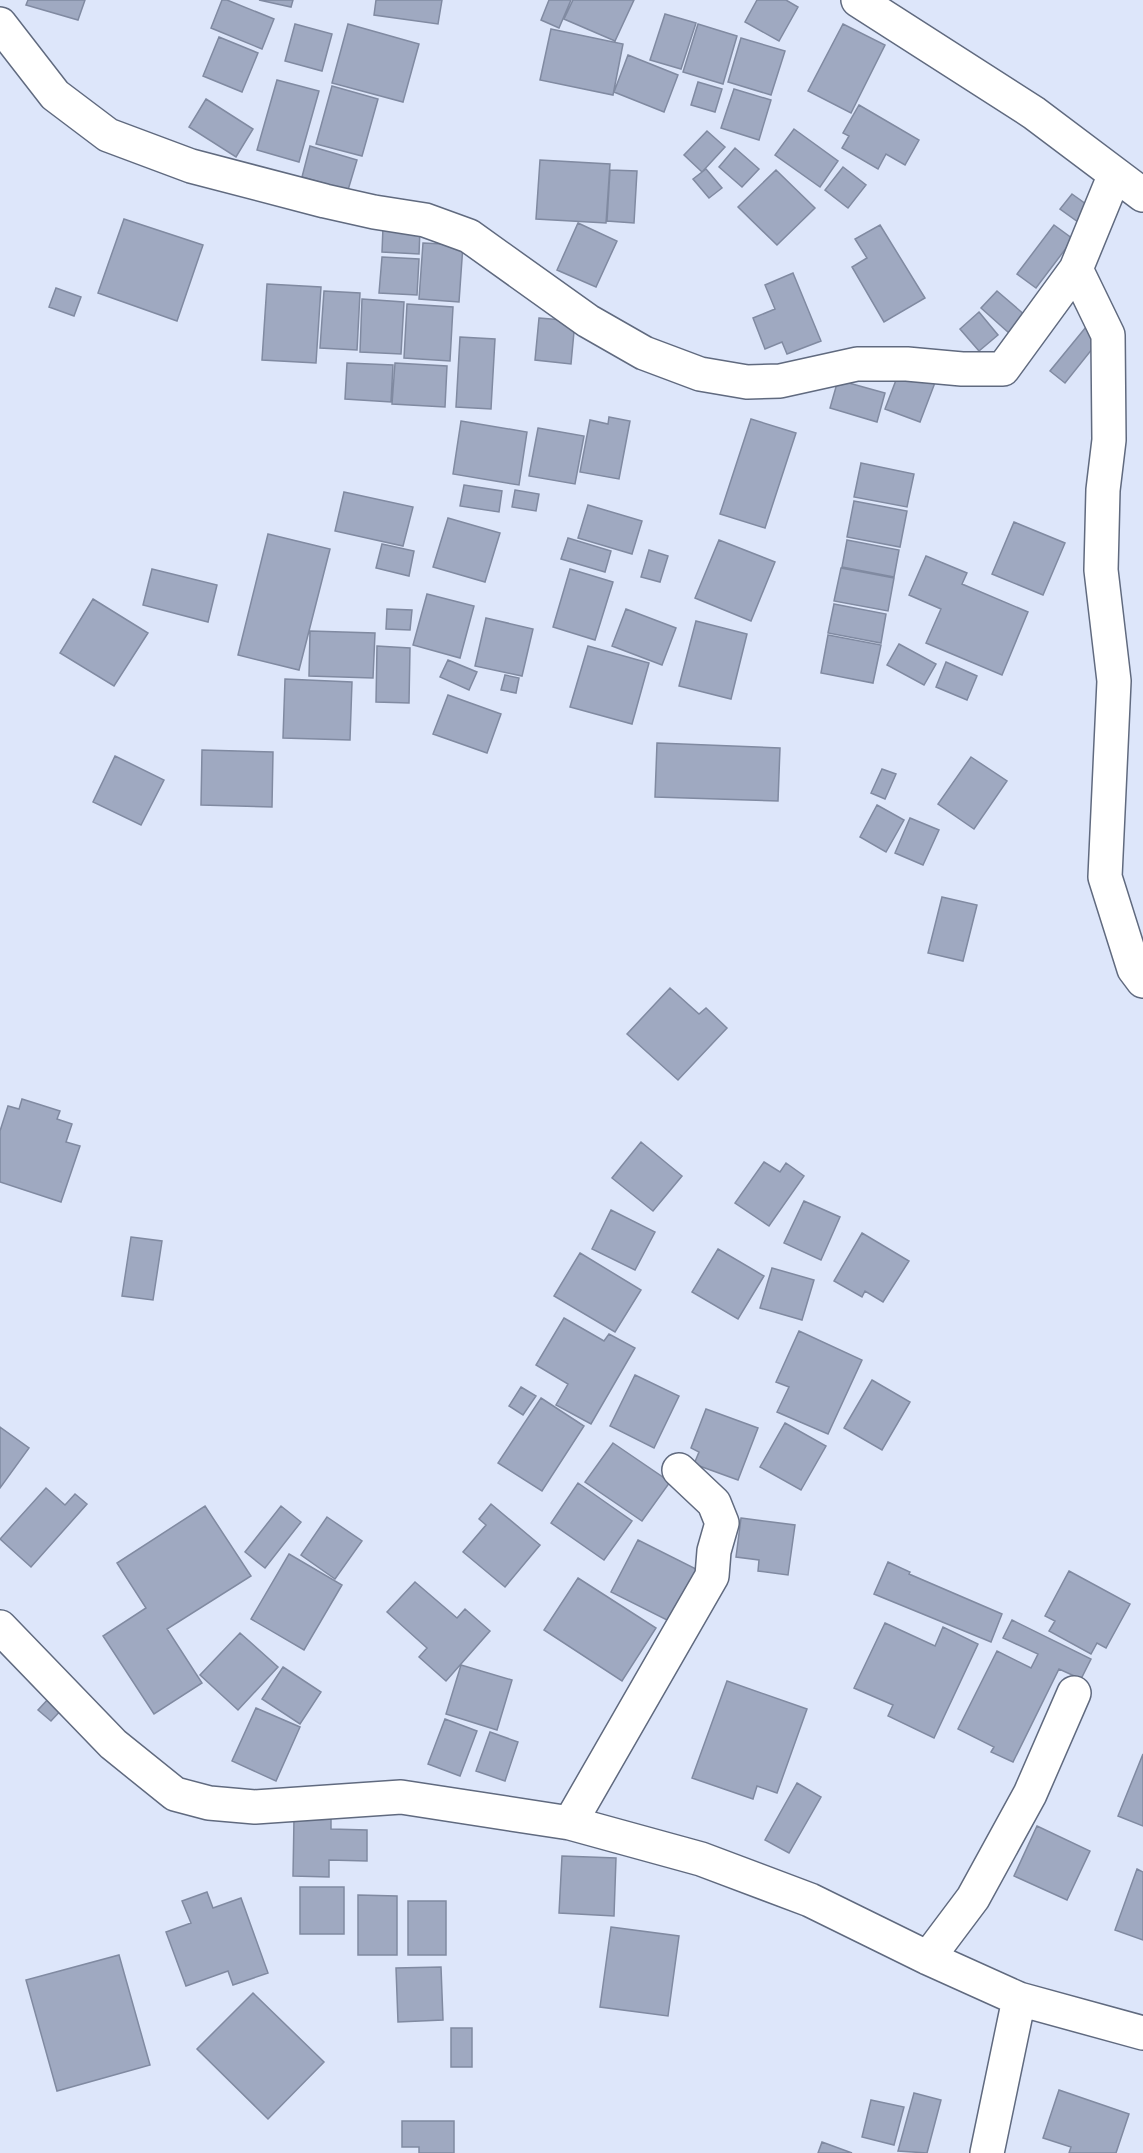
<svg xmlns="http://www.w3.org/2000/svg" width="1143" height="2153" font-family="'Asap Condensed',sans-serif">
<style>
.building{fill:#9fa9c1;stroke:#808aa1;stroke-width:1.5}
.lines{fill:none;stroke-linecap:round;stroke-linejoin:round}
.street-casing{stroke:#606a7f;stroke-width:36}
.street{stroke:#fff;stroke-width:33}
</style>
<rect width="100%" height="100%" fill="#dde6fa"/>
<path class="building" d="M28 0H85L78 20 26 5Z
M222 0H227L274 19 262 49 211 28Z
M259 0H293L291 7Z
M376 0H442L438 24 374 15Z
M549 0H571L559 28 541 20Z
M573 0H634L615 41 564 19Z
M757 0H786L798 7 779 41 745 22Z
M665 14 696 23 681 69 650 60Z
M295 24 332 34 322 71 285 61Z
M348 24 419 44 403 102 332 83Z
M698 24 737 36 723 84 683 72Z
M843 24 885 45 851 113 808 91Z
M551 29 623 44 613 95 540 80Z
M219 37 258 53 242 92 203 76Z
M741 38 785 51 771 95 728 82Z
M628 55 678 75 664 112 614 92Z
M277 80 319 91 299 162 257 150Z
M698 82 722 89 715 112 691 105Z
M332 86 378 99 362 156 316 144Z
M734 89 771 100 759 140 721 128Z
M206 99 253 129 236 157 189 127Z
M859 105 919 140 905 165 886 154 878 169 842 148 849 136 843 133Z
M794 129 838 161 820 187 775 155Z
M707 131 725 147 702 172 684 155Z
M310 146 357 160 348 190 302 177Z
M735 148 759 169 742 187 719 167Z
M540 160 610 164 606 223 536 219Z
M843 167 866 185 848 208 825 190Z
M706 169 722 188 709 198 693 179Z
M610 170 637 171 634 223 607 221Z
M776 170 815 208 777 245 738 207Z
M1072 194 1097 212 1085 227 1060 209Z
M124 219 203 245 177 321 98 293Z
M578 223 617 241 596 287 557 270Z
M880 225 925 298 884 322 852 267 867 258 855 239Z
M1054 225 1073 239 1036 288 1017 274Z
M383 227 420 229 419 254 382 252Z
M423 243 463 245 459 302 419 299Z
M382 257 419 259 417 295 379 293Z
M793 273 821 341 787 354 782 342 765 349 753 318 775 309 765 285Z
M267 284 321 287 316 363 262 360Z
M56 288 81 297 74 316 49 307Z
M324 291 360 293 357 350 320 348Z
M997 291 1026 316 1009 333 981 308Z
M362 299 404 302 401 354 360 352Z
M407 304 453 307 450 361 404 358Z
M979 312 998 335 979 351 960 329Z
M539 318 575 321 571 364 535 360Z
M1086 327 1101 338 1065 383 1050 371Z
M460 337 495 339 491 409 456 407Z
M347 363 393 365 391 402 345 399Z
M395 363 447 366 445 407 392 404Z
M901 367 936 380 920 422 885 409Z
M838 380 885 393 877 422 830 408Z
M609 417 630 421 619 479 580 472 590 420 608 424Z
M751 419 796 433 765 528 720 514Z
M461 421 527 432 519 485 453 474Z
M538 428 584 436 575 484 529 476Z
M861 463 914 474 907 507 854 497Z
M464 485 502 491 499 512 460 506Z
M515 490 539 494 536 511 512 507Z
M344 492 413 507 403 546 335 531Z
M854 501 907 511 900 547 847 537Z
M588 505 642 521 632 554 578 538Z
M448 518 500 533 485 582 433 567Z
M1014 522 1065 543 1043 595 992 574Z
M268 534 330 549 299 670 238 655Z
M568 538 611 551 605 572 561 559Z
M719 540 775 562 751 621 695 598Z
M847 540 899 550 894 577 842 567Z
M382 544 414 551 409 576 376 568Z
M649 550 668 556 660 582 641 577Z
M926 556 967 573 962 584 1028 612 1002 675 926 643 941 609 909 595Z
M841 568 894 578 888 611 834 601Z
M152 569 217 585 208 622 143 605Z
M570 569 613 582 595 640 553 627Z
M427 594 474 606 460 658 413 645Z
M93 599 148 633 114 686 60 653Z
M834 604 886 614 881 643 828 633Z
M387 609 412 610 410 630 386 629Z
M626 609 676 628 662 665 612 646Z
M486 618 533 629 522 676 475 666Z
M696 621 747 634 731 699 679 686Z
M310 631 375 633 373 678 309 676Z
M828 635 881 645 873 683 821 673Z
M899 644 936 664 924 685 887 665Z
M377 646 410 648 409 703 376 702Z
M588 646 649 663 632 724 570 707Z
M448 660 477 672 469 690 440 677Z
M946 662 977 676 967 700 936 687Z
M505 675 519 678 516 693 501 690Z
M285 679 352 682 350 740 283 738Z
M448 695 501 714 487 753 433 734Z
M657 743 780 748 778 801 655 797Z
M202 750 273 752 272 807 201 805Z
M115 756 164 780 141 825 93 802Z
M971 757 1007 781 974 829 938 804Z
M882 769 896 774 885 799 871 793Z
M877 805 904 820 886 852 860 837Z
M910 818 939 830 923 865 895 853Z
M942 897 977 905 963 961 928 953Z
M670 988 699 1014 706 1008 727 1028 678 1080 627 1034Z
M22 1099 60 1111 57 1119 72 1124 66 1142 80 1146 61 1202 0 1182V1131L8 1106 19 1109Z
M641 1142 682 1176 653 1211 612 1178Z
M764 1162 780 1172 786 1163 804 1176 769 1226 735 1203Z
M804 1201 840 1217 821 1260 784 1243Z
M611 1210 655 1232 635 1270 592 1249Z
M862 1233 909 1261 883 1302 865 1291 862 1297 834 1281Z
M131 1237 162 1241 153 1300 122 1296Z
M718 1249 764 1276 738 1319 692 1292Z
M580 1253 641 1290 615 1332 554 1296Z
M772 1268 814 1280 802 1320 760 1308Z
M564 1318 604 1341 609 1334 635 1348 591 1424 556 1405 568 1384 536 1365Z
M799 1331 862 1360 828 1434 777 1412 789 1387 776 1382Z
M635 1375 679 1396 654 1448 610 1426Z
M872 1380 910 1402 882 1450 844 1428Z
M521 1387 536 1396 523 1415 509 1406Z
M541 1398 584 1426 542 1491 498 1463Z
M706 1409 758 1428 738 1480 694 1464 699 1452 691 1448Z
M785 1423 826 1446 801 1490 760 1467Z
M0 1427 29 1448 0 1488Z
M613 1443 670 1482 642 1521 585 1482Z
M578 1483 632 1521 604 1560 551 1523Z
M46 1488 65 1505 75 1494 87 1504 31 1567 0 1539Z
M491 1504 540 1545 505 1587 463 1552 486 1525 479 1519Z
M205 1506 251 1576 167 1629 202 1683 154 1714 103 1636 146 1608 117 1563Z
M281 1506 301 1522 265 1568 245 1552Z
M327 1517 362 1541 335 1579 301 1555Z
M741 1518 795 1525 788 1575 758 1571 759 1560 736 1557Z
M638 1540 706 1574 679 1626 611 1592Z
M289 1554 342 1585 304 1650 251 1619Z
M888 1562 910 1572 909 1574 1002 1614 991 1642 874 1594Z
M1069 1571 1130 1604 1106 1648 1097 1643 1091 1654 1049 1631 1055 1621 1045 1616Z
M578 1578 656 1628 622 1681 544 1630Z
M415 1582 457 1618 465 1609 490 1631 446 1681 419 1657 427 1648 387 1612Z
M1012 1620 1091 1659 1081 1679 1059 1669 1013 1762 991 1752 994 1747 958 1729 997 1651 1031 1668 1038 1654 1003 1638Z
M885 1623 935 1646 943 1627 978 1644 934 1738 888 1716 893 1705 854 1688Z
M240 1633 278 1667 238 1710 200 1675Z
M461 1665 512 1680 497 1730 446 1714Z
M283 1667 321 1692 300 1724 262 1699Z
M727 1681 807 1709 777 1793 757 1786 753 1799 692 1778Z
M50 1697 63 1708 51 1721 38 1710Z
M256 1708 300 1727 276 1781 232 1761Z
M445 1719 477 1731 460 1776 428 1764Z
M490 1732 518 1742 505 1781 476 1771Z
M1143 1754V1826L1118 1816Z
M797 1783 821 1797 789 1853 765 1840Z
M294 1818 331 1819V1829L367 1830V1861L329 1860V1877L293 1876Z
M1037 1826 1090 1851 1067 1900 1014 1876Z
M562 1856 616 1858 614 1916 559 1913Z
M1137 1869 1143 1872V1940L1115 1930Z
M300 1887H344V1934H300Z
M207 1892 213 1908 241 1898 268 1973 233 1985 228 1971 186 1986 166 1932 191 1923 182 1901Z
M358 1895 397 1896V1955H358Z
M408 1901H446V1955H408Z
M611 1927 679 1936 668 2016 600 2007Z
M119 1955 150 2065 57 2091 26 1980Z
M441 1967 443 2020 398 2022 396 1968Z
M253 1993 324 2062 268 2119 197 2049Z
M451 2028H472V2067H451Z
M1059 2090 1129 2114 1116 2153H1069L1071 2147 1043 2138Z
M914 2093 941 2100 927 2153 898 2151Z
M871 2100 904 2107 894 2145 862 2137Z
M402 2121H454V2153H419V2147H402Z
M822 2142 852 2153H818Z"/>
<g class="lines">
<g class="street-casing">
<path id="street" d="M858 0 1034 113 1143 195
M0 24 55 95 108 135 191 166 325 201 374 212 425 220 469 236 588 321 644 353 700 374 747 382 780 381 857 364H907L962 369H1003L1076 269 1115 174
M1076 269 1108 335 1109 440 1103 490 1101 570 1114 681 1105 877 1134 969 1143 981
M0 1627 113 1744 175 1794 209 1803 255 1807 401 1797 570 1823 701 1859 810 1900 928 1958 1019 1999 1143 2033
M570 1823 712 1576 714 1551 722 1523 714 1503 679 1470
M928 1958 973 1898 1030 1794 1074 1693
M987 2153 1019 1999"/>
</g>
<use href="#street" class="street"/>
</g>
</svg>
